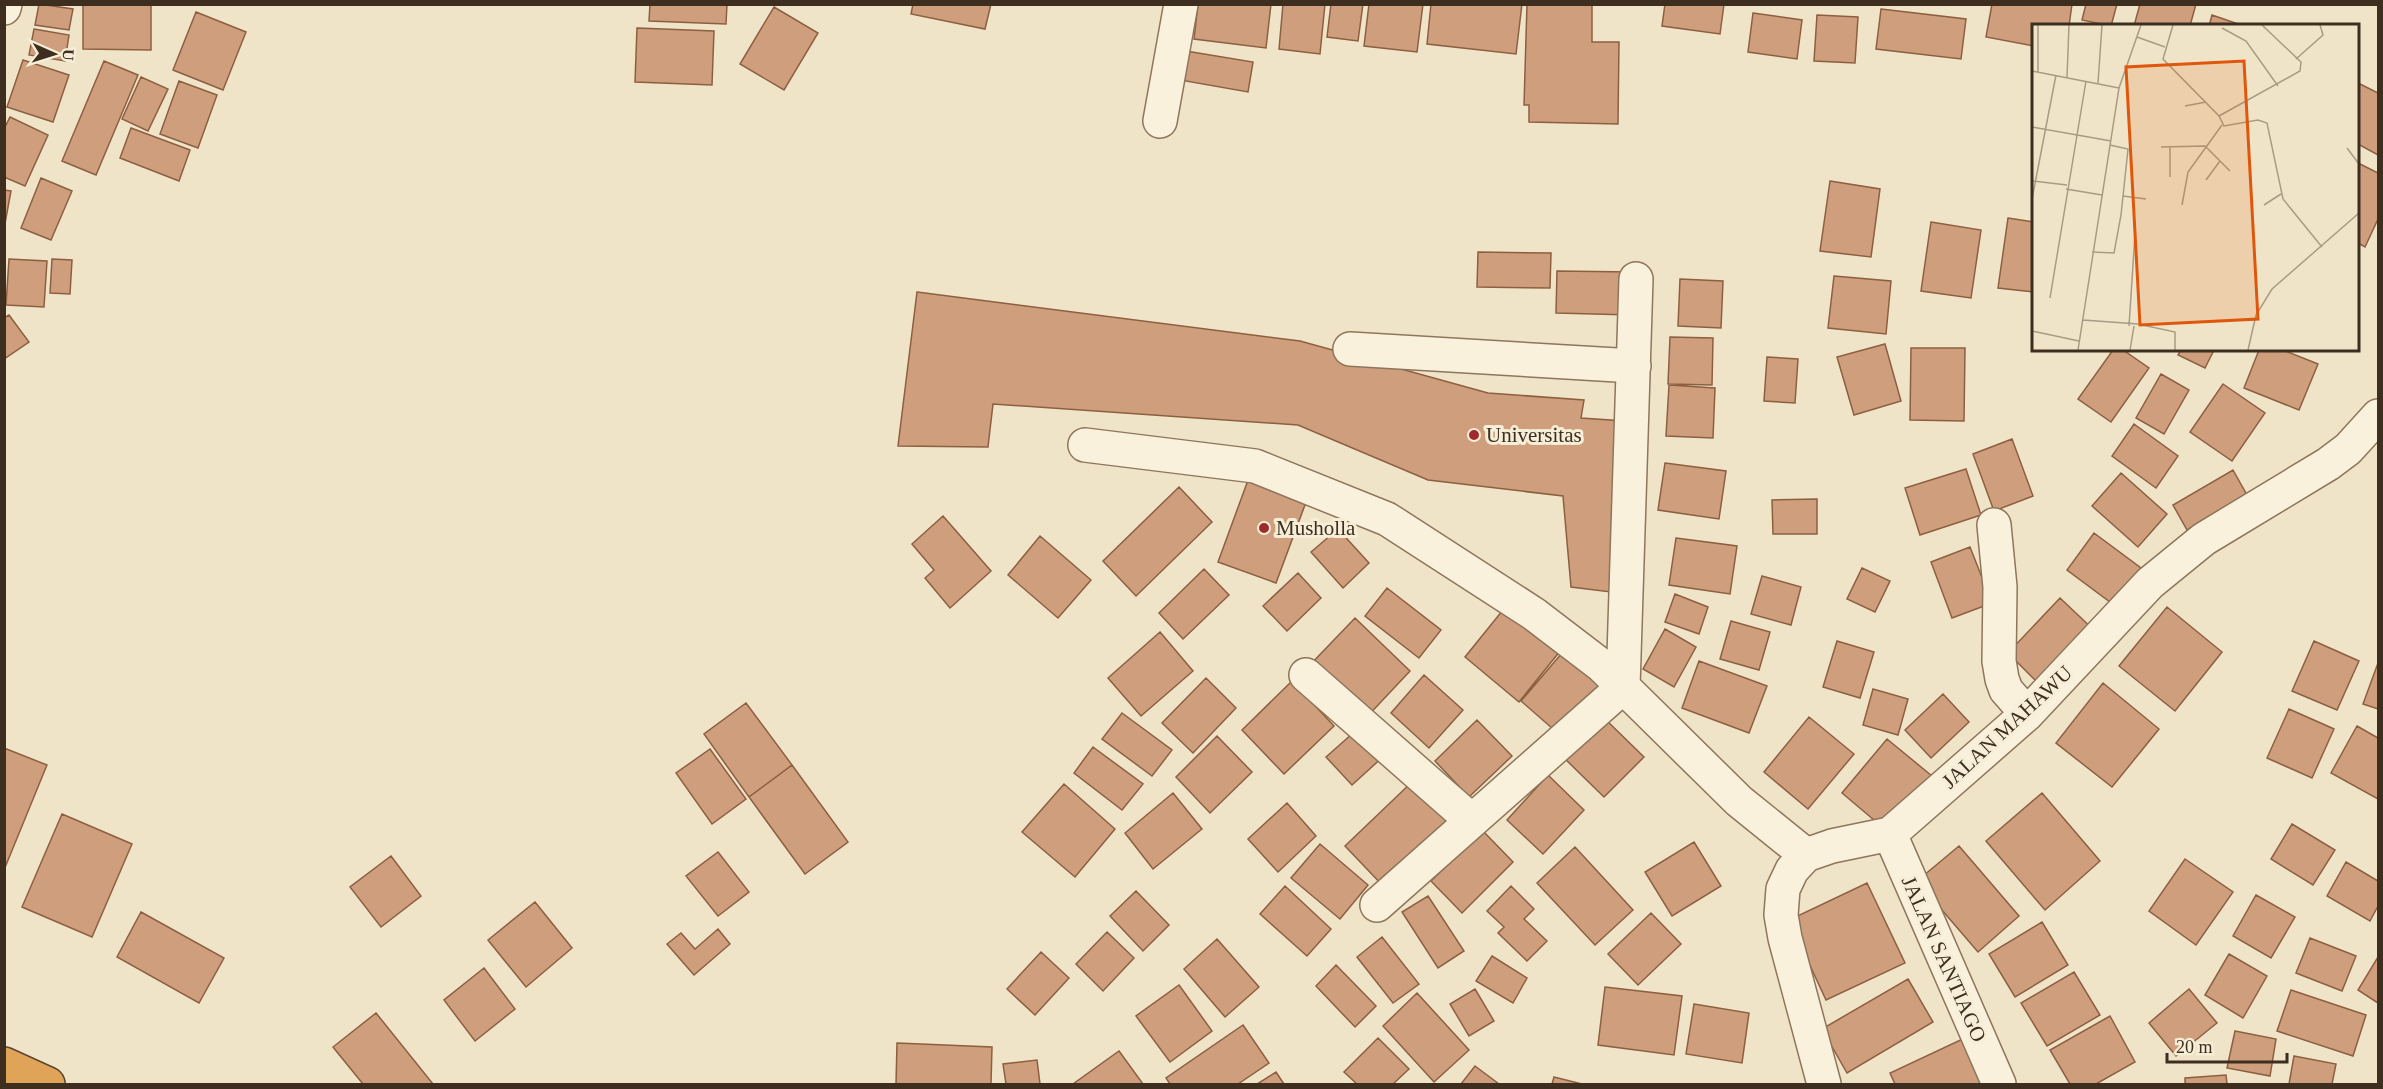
<svg xmlns="http://www.w3.org/2000/svg" width="2383" height="1089" font-family="'Times New Roman',serif">
<style>
.building{fill:#cf9f7d;stroke:#8d5f41;stroke-width:1.5}
.lines{fill:none;stroke-linecap:round;stroke-linejoin:round}
.minor-casing{stroke:#8d765c;stroke-width:36}
.highway-casing{stroke:#5b4430;stroke-width:36}
.minor{stroke:#faf1dc;stroke-width:33}
.highway{stroke:#e0a458;stroke-width:33}
.poi-dot{fill:#9e2a2b;stroke:#f7eed8;stroke-width:2}
.labels{text-anchor:middle;stroke-width:6;stroke-linejoin:round;paint-order:stroke}
.poi-label{font-size:21px;fill:#3d2e20;stroke:#f7eed8;text-anchor:start}
.street-label{font-size:21px;fill:#3d2e20;stroke:#f7eed8}
.inset-road{fill:none;stroke:#a89b85;stroke-width:1.5}
.view{fill:#df570d;fill-opacity:0.15;stroke:#df570d;stroke-width:3}
.inset-edge{fill:none;stroke:#3d2e20;stroke-width:3}
</style>
<rect width="100%" height="100%" fill="#f0e4c8"/>
<path class="building" d="M39 4 73 9 69 30 35 25Z
M83 4H151V50L83 49Z
M650 4H727L726 24 649 21Z
M913 4H991L985 29 911 14Z
M1198 4H1271L1266 48 1194 39Z
M1283 4H1325L1320 54 1279 49Z
M1331 4H1363L1358 41 1327 37Z
M1369 4H1423L1417 52 1364 46Z
M1431 4H1522L1516 54 1427 44Z
M1527 4H1592V42H1619L1618 124 1529 122V105H1524Z
M1665 4H1724L1720 34 1662 26Z
M1992 4H2072L2069 26H2034V46L1986 37Z
M2086 4H2117L2111 26 2082 20Z
M2140 4H2196L2190 26H2134Z
M774 7 818 33 784 90 740 64Z
M1881 9 1966 19 1961 59 1876 49Z
M196 12 246 32 223 90 173 70Z
M1753 13 1802 20 1797 59 1748 52Z
M1817 15 1858 17 1855 63 1814 61Z
M2212 15 2244 26H2209Z
M637 28 714 31 712 85 635 82Z
M34 29 69 35 65 61 29 55Z
M1186 51 1253 62 1248 92 1180 80Z
M23 60 69 75 53 122 7 107Z
M104 61 138 75 96 175 62 161Z
M141 77 168 89 148 131 122 119Z
M179 81 217 95 198 148 160 134Z
M2358 83 2378 93V155L2358 144Z
M10 117 48 135 25 186 4 177V129Z
M131 128 190 150 179 181 120 158Z
M2358 163 2378 173V219L2365 247 2358 243Z
M41 178 72 191 51 240 21 228Z
M1830 181 1880 189 1871 257 1820 251Z
M4 190 11 191 4 229Z
M2008 218 2034 222V292L1998 288Z
M1931 222 1981 230 1971 298 1921 291Z
M1478 252 1551 253 1550 288 1477 287Z
M9 259 47 261 44 307 6 305Z
M52 259 72 260 70 294 50 293Z
M1557 271 1632 272 1631 315 1556 313Z
M1834 276 1891 281 1886 334 1828 328Z
M1680 279 1723 281 1721 328 1678 326Z
M917 292 1300 341 1488 393 1584 400 1581 418 1625 421 1619 593 1571 587 1563 496 1428 480 1298 425 993 404 988 447 898 446Z
M9 315 29 342 4 359V318Z
M1670 337 1713 338 1712 385 1668 384Z
M1885 344 1901 401 1854 415 1837 357Z
M1911 348H1965L1964 421 1910 420Z
M2113 350H2123L2149 368 2111 422 2078 399Z
M2181 350H2214L2205 368 2178 355Z
M2259 350H2283L2318 364 2299 410 2244 388Z
M1767 357 1798 359 1795 403 1764 401Z
M2161 374 2189 390 2164 434 2136 418Z
M2223 384 2265 413 2232 461 2190 432Z
M1669 385 1715 388 1713 438 1666 436Z
M2134 424 2178 456 2156 488 2112 456Z
M2012 439 2033 496 1994 511 1973 454Z
M1665 463 1726 471 1719 519 1658 510Z
M1966 469 1981 515 1920 535 1905 488Z
M2233 470 2247 495 2187 530 2173 505Z
M1251 472 1309 494 1276 583 1218 562Z
M2121 473 2167 514 2138 547 2092 506Z
M1179 487 1212 522 1136 596 1103 561Z
M1817 499V534H1773L1772 500Z
M943 516 991 571 950 608 925 578 934 570 912 544Z
M1338 529 1369 563 1343 588 1311 552Z
M2094 533 2145 571 2118 608 2067 570Z
M1040 536 1091 580 1058 618 1008 575Z
M1676 538 1737 546 1730 594 1669 585Z
M1970 547 1992 603 1952 618 1931 562Z
M1862 568 1890 581 1875 612 1847 599Z
M1204 569 1229 595 1183 639 1159 613Z
M1298 573 1321 598 1287 631 1263 606Z
M1762 576 1801 587 1791 625 1751 614Z
M1387 588 1441 630 1419 658 1365 616Z
M1675 594 1708 607 1699 634 1665 622Z
M2060 598 2097 633 2044 689 2008 653Z
M1511 600 1565 645 1519 702 1465 657Z
M2167 607 2222 652 2175 711 2119 666Z
M1355 618 1410 671 1364 720 1308 667Z
M1731 621 1770 632 1759 670 1720 659Z
M1665 629 1696 647 1674 687 1643 669Z
M1160 632 1193 671 1141 716 1108 678Z
M1837 641 1874 652 1860 698 1823 687Z
M2314 641 2359 661 2337 710 2292 691Z
M1562 653 1602 688 1561 736 1521 701Z
M1699 661 1767 686 1749 733 1682 708Z
M2378 663V709L2363 704Z
M1424 675 1463 710 1429 748 1391 713Z
M1206 678 1236 708 1193 753 1162 723Z
M1292 681 1334 726 1284 774 1242 730Z
M2103 683 2159 729 2112 787 2056 743Z
M1873 689 1908 699 1898 735 1863 725Z
M1943 694 1969 722 1931 758 1905 730Z
M746 703 792 765 749 797 704 734Z
M2289 709 2334 729 2312 778 2267 758Z
M1122 713 1172 750 1152 776 1102 739Z
M1602 716 1644 757 1604 797 1562 756Z
M1809 717 1854 754 1808 809 1764 772Z
M1477 720 1512 756 1469 797 1435 761Z
M1361 726 1386 754 1352 785 1326 757Z
M2357 726 2378 738V799L2331 773Z
M1217 736 1252 772 1210 813 1176 777Z
M1887 739 1932 776 1887 831 1842 793Z
M1093 747 1143 784 1122 810 1074 773Z
M4 748 47 765 4 870Z
M710 749 746 799 712 824 676 773Z
M792 765 848 842 805 874 749 797Z
M1548 775 1584 810 1543 854 1507 820Z
M1414 780 1453 821 1384 887 1345 846Z
M1064 784 1115 829 1075 877 1022 832Z
M1173 793 1202 829 1153 869 1125 833Z
M2042 793 2100 861 2045 910 1986 841Z
M1287 803 1316 836 1278 872 1248 839Z
M62 814 132 844 92 937 22 907Z
M2292 824 2335 850 2313 885 2271 859Z
M1482 830 1513 862 1462 913 1431 881Z
M1694 842 1721 886 1672 916 1645 872Z
M1320 844 1368 885 1340 919 1291 878Z
M1959 846 2019 916 1978 952 1917 881Z
M1575 847 1633 910 1595 945 1537 883Z
M718 852 749 892 718 916 686 876Z
M391 856 421 896 381 927 350 887Z
M2185 859 2233 892 2196 945 2149 911Z
M2346 862 2378 881V906L2370 921 2327 896Z
M1867 883 1905 963 1826 1000 1789 920Z
M1285 886 1331 929 1307 956 1260 914Z
M1511 886 1534 909 1524 919 1547 941 1527 961 1498 933 1504 927 1487 911Z
M1136 891 1169 925 1143 951 1110 916Z
M2256 895 2295 917 2271 958 2233 936Z
M1428 896 1464 951 1438 968 1402 912Z
M535 902 572 948 526 987 488 940Z
M141 912 224 958 199 1003 117 957Z
M1651 913 1681 944 1638 985 1608 954Z
M2042 922 2068 965 2015 997 1989 954Z
M718 929 730 944 694 975 667 944 681 933 695 949Z
M1107 932 1134 958 1103 991 1076 964Z
M1382 937 1419 984 1393 1003 1357 957Z
M2310 938 2356 956 2342 991 2296 973Z
M1217 939 1259 987 1225 1017 1184 969Z
M1041 952 1069 978 1035 1015 1007 989Z
M2229 954 2267 976 2243 1018 2205 995Z
M1492 956 1527 978 1513 1003 1476 981Z
M2378 957V1003L2358 990Z
M1336 965 1376 1006 1355 1027 1316 986Z
M484 968 515 1009 475 1041 444 1000Z
M2074 972 2100 1015 2047 1046 2021 1003Z
M1908 979 1933 1022 1847 1073 1822 1029Z
M1179 985 1212 1031 1170 1062 1136 1016Z
M1605 987 1682 996 1674 1055 1598 1045Z
M1475 989 1494 1021 1469 1036 1450 1004Z
M2189 989 2217 1023 2176 1056 2149 1023Z
M2291 990 2366 1015 2353 1056 2277 1031Z
M1417 993 1469 1050 1434 1082 1383 1026Z
M1694 1004 1749 1013 1742 1063 1686 1054Z
M376 1013 433 1084H363L333 1047Z
M2110 1016 2135 1062 2096 1084H2070L2050 1050Z
M1243 1025 1269 1063 1238 1084H1170L1166 1078Z
M2235 1031 2276 1039 2270 1076 2227 1068Z
M1969 1036 1992 1084H1895L1890 1073Z
M1378 1038 1409 1069 1393 1084H1357L1344 1072Z
M897 1043 992 1047 991 1084H896Z
M1119 1051 1143 1084H1073Z
M2294 1056 2336 1064 2332 1084H2289Z
M1037 1060 1040 1084H1006L1003 1064Z
M1475 1066 1499 1084H1461Z
M1276 1072 1284 1084H1257Z
M2226 1075 2227 1084H2185V1078Z
M1554 1077 1582 1084H1552Z"/>
<g class="lines">
<g class="minor-casing">
<path id="minor" d="M4 8 5 4
M1160 121 1181 4
M1350 349 1634 366
M1085 445 1255 466 1387 519 1534 614 1602 666 1739 801 1806 855
M1994 525 2000 587 1999 661 2002 679 2006 690 2027 714
M1306 675 1471 820
M1890 834 1999 1084
M1377 905 1623 687 1636 279
M1824 1084 1785 938 1781 915 1783 889 1792 870 1806 855 1832 846 1890 834 2027 714 2150 583 2204 539 2328 464 2348 449 2378 416"/>
</g>
<g class="highway-casing">
<path id="highway" d="M4 1064 48 1084"/>
</g>
<use href="#minor" class="minor"/>
<use href="#highway" class="highway"/>
</g>
<g class="poi-dot">
<circle cx="1474" cy="435" r="6"/>
<circle cx="1264" cy="528" r="6"/>
</g>
<g class="labels">
<g class="poi-label">
<text x="1486" y="442">Universitas</text>
<text x="1276" y="535">Musholla</text>
</g>
<g class="street-label">
<text transform="translate(2007 727) rotate(-43)" y="7">JALAN MAHAWU</text>
<text transform="translate(1944 959) rotate(66)" y="7">JALAN SANTIAGO</text>
</g>
</g>
<g transform="translate(2032 24)">
<rect width="327" height="327" fill="#f0e4c8"/>
<path class="inset-road" d="M6 1V48M141 1 131 35 187 92 192 102 226 96 235 99 251 175 290 223M190 4 214 17 246 62M105 13 133 23M264 35 291 11 288 1M0 47 87 64M35 53 37 1M66 59 70 1M153 82 174 78M187 92 268 47 269 38 230 1M0 103 79 117M129 123 173 122 198 147M315 124 327 140M138 153V122M174 156 188 137M1 157 35 161M34 165 70 171M91 172 114 175M0 175 24 51M150 181 156 148 190 101M232 181 249 170M60 228 82 229 89 191 96 125 78 121M18 274 54 57M51 296 106 300 143 308V326M97 302 103 210M0 307 47 317M46 326 87 64 109 1M98 326 102 302M216 326 224 291 240 265 327 189"/>
<path class="view" d="M212 37 226 295 108 301 94 43Z"/>
<rect width="327" height="327" class="inset-edge"/>
</g>
<rect width="2383" height="1089" fill="none" stroke="#3d2e20" stroke-width="12"/>
<g transform="translate(54 54) rotate(93)" stroke="#f7eed8" stroke-width="4.5" paint-order="stroke">
<path d="M0-4.5L10 22L0 15L-10 22Z" fill="#3d2e20"/>
<text y="-9" font-size="16" font-weight="bold" text-anchor="middle" fill="#3d2e20">U</text>
</g>
<path d="M2167 1053v9h120v-9" fill="none" stroke="#3d2e20" stroke-width="3"/>
<text x="2176" y="1053" font-size="18" fill="#3d2e20" stroke="#f7eed8" stroke-width="4.5" paint-order="stroke">20 m</text>
</svg>
